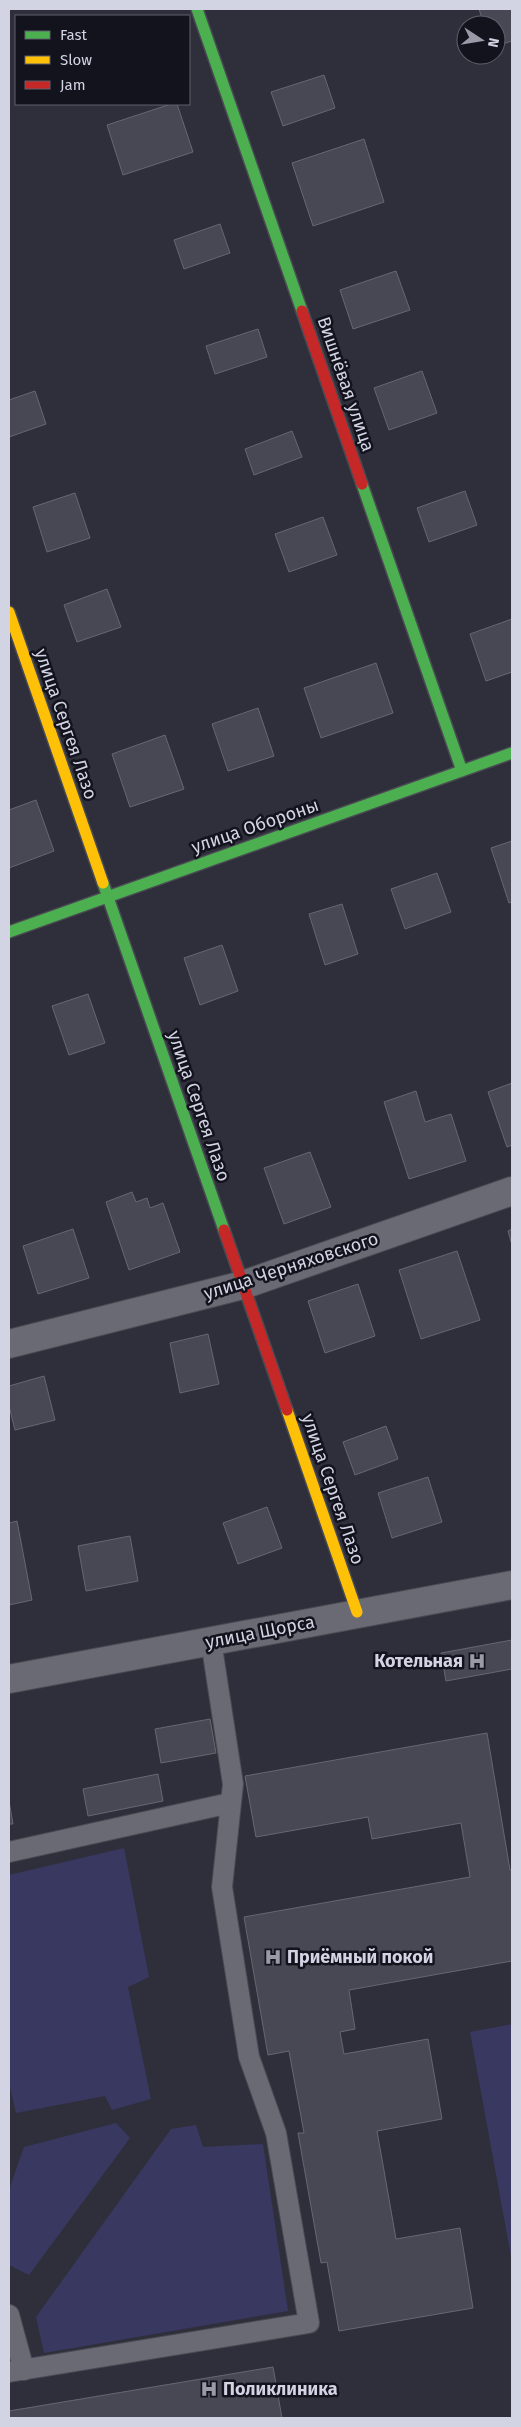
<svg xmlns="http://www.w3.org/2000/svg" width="521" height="2427" font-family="'Fira Sans',sans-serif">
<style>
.green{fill:#383861}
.building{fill:#484854;stroke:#676772}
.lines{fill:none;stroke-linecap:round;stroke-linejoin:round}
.lane-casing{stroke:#4a4a54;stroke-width:22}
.street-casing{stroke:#4a4a54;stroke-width:30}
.fast-casing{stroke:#4a4a54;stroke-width:14}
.slow-casing{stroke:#4a4a54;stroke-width:14}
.jam-casing{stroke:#4a4a54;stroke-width:14}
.lane{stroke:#6a6a74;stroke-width:20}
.street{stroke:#6a6a74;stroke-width:28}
.fast{stroke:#4caf50;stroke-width:11}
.slow{stroke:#ffc107;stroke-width:11}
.jam{stroke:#c62828;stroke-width:11}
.labels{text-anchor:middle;stroke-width:5;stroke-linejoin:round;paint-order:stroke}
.street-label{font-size:18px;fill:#d2d3e3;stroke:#13131e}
.poi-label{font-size:18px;font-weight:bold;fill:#d2d3e3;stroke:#13131e;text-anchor:start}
</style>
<rect width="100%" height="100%" fill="#2f2f3b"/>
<path class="green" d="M124 1848 149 1977 128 1987 151 2099 112 2110 105 2096 16 2113 9 2083V1875Z
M512 2024V2262L470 2032Z
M116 2123 130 2138 29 2275 9 2265V2190L24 2147Z
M196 2125 203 2147 263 2144 288 2311 44 2353 36 2317 171 2129Z"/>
<path class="building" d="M479 9H512V41L496 46V25H484Z
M324 75 335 108 283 126 271 92Z
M171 104H177L193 152 123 175 107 125Z
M364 139 384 202 313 226 292 163Z
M220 224 230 253 184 269 174 240Z
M396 271 410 310 353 329 340 290Z
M258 329 267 357 215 374 206 346Z
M422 371 437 413 389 430 374 388Z
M35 391 46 424 9 437V400Z
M292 431 302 457 254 475 245 449Z
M465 491 477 525 429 542 417 508Z
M75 493 90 538 47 552 33 507Z
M323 517 337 555 289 572 275 534Z
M107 589 121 627 77 642 64 605Z
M512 619V672L486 681 470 634Z
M376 663 393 713 321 738 304 688Z
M258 708 274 756 228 771 212 724Z
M165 735 184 789 130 807 112 754Z
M36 800 54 851 9 868V810Z
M512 841V902L509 903 491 848Z
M437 873 451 912 405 929 391 889Z
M342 904 358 954 325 965 309 914Z
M222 945 238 991 200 1005 184 958Z
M88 994 105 1043 69 1055 52 1006Z
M512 1083V1145L507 1147 488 1092Z
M416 1091 425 1122 451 1114 466 1161 409 1179 384 1102Z
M310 1152 331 1207 284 1224 264 1168Z
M132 1192 136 1202 147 1198 150 1208 163 1203 180 1252 129 1270 106 1202Z
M73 1229 89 1278 38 1294 23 1246Z
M512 1229V1245L508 1231Z
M457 1251 480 1320 421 1339 399 1270Z
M358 1284 375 1336 325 1353 308 1301Z
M208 1334 219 1384 180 1393 170 1343Z
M44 1376 55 1420 15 1430 9 1406V1386Z
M386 1426 398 1459 355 1475 343 1442Z
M428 1477 442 1522 392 1538 378 1493Z
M267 1507 282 1548 238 1564 223 1523Z
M17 1521 32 1600 9 1605V1523Z
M130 1536 138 1581 86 1591 78 1546Z
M512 1640V1669L446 1681 441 1653Z
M210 1719 216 1753 161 1763 155 1729Z
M487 1733 510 1870 512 1869V1961L349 1990 355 2029 340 2032 344 2054 428 2039 442 2119 377 2131 396 2239 460 2228 473 2308 339 2331 327 2262 321 2263 298 2133H304L289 2051 268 2055 244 1917 470 1877 461 1823 372 1839 368 1817 256 1837 245 1776Z
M158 1774 163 1801 88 1816 83 1789Z
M9 1801 13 1824H9Z
M273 2367 282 2418H9V2411Z"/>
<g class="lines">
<g class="lane-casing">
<path id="lane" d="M9 1852 230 1803
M9 2315 24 2370
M9 2372 309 2323 276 2133 249 2057 222 1887 233 1784 211 1641"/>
</g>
<g class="street-casing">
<path id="street" d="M9 1344 243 1285 512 1191
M9 1679 512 1585"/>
</g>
<g class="fast-casing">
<path id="fast" d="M197 9 302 311
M362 484 462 771
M103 883 224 1230
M9 932 512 753"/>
</g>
<g class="slow-casing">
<path id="slow" d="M9 612 103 883
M287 1410 357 1612"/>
</g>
<g class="jam-casing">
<path id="jam" d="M302 311 362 484
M224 1230 287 1410"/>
</g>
<use href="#lane" class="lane"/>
<use href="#street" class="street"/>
<use href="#fast" class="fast"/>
<use href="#slow" class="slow"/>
<use href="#jam" class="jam"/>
</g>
<defs>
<g id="hospital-bare" transform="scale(1.35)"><path d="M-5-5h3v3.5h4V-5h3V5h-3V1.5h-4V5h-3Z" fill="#999aa8" stroke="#13131e" stroke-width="2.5" paint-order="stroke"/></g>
</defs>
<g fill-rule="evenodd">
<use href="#hospital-bare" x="477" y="1661"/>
<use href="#hospital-bare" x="273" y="1957"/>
<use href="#hospital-bare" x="209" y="2389"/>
</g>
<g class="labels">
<g class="street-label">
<text transform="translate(346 384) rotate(71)" y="6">Вишнёвая улица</text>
<text transform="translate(66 724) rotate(71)" y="6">улица Сергея Лазо</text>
<text transform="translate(255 826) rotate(-19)" y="6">улица Обороны</text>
<text transform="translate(199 1106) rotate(71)" y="6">улица Сергея Лазо</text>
<text transform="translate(291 1266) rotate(-18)" y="6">улица Черняховского</text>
<text transform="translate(333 1489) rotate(71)" y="6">улица Сергея Лазо</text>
<text transform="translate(260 1632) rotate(-11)" y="6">улица Щорса</text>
</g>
<g class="poi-label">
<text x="463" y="1667" text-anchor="end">Котельная</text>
<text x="287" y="1963">Приёмный покой</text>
<text x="223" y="2395">Поликлиника</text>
</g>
</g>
<rect width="521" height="2427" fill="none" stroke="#d2d3e3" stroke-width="20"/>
<rect x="15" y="15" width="175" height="90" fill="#13131e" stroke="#5f606d"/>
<rect x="25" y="31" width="25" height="8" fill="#4caf50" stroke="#5f606d"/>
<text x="60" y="40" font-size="15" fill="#d2d3e3">Fast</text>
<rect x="25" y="56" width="25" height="8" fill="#ffc107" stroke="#5f606d"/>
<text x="60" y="65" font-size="15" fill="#d2d3e3">Slow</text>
<rect x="25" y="81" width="25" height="8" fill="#c62828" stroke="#5f606d"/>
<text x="60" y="90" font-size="15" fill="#d2d3e3">Jam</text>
<g transform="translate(481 40) rotate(102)"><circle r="24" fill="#13131e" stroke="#5f606d"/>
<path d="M0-4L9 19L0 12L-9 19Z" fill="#999aa8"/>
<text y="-8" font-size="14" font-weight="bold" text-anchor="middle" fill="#d2d3e3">N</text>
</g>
</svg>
